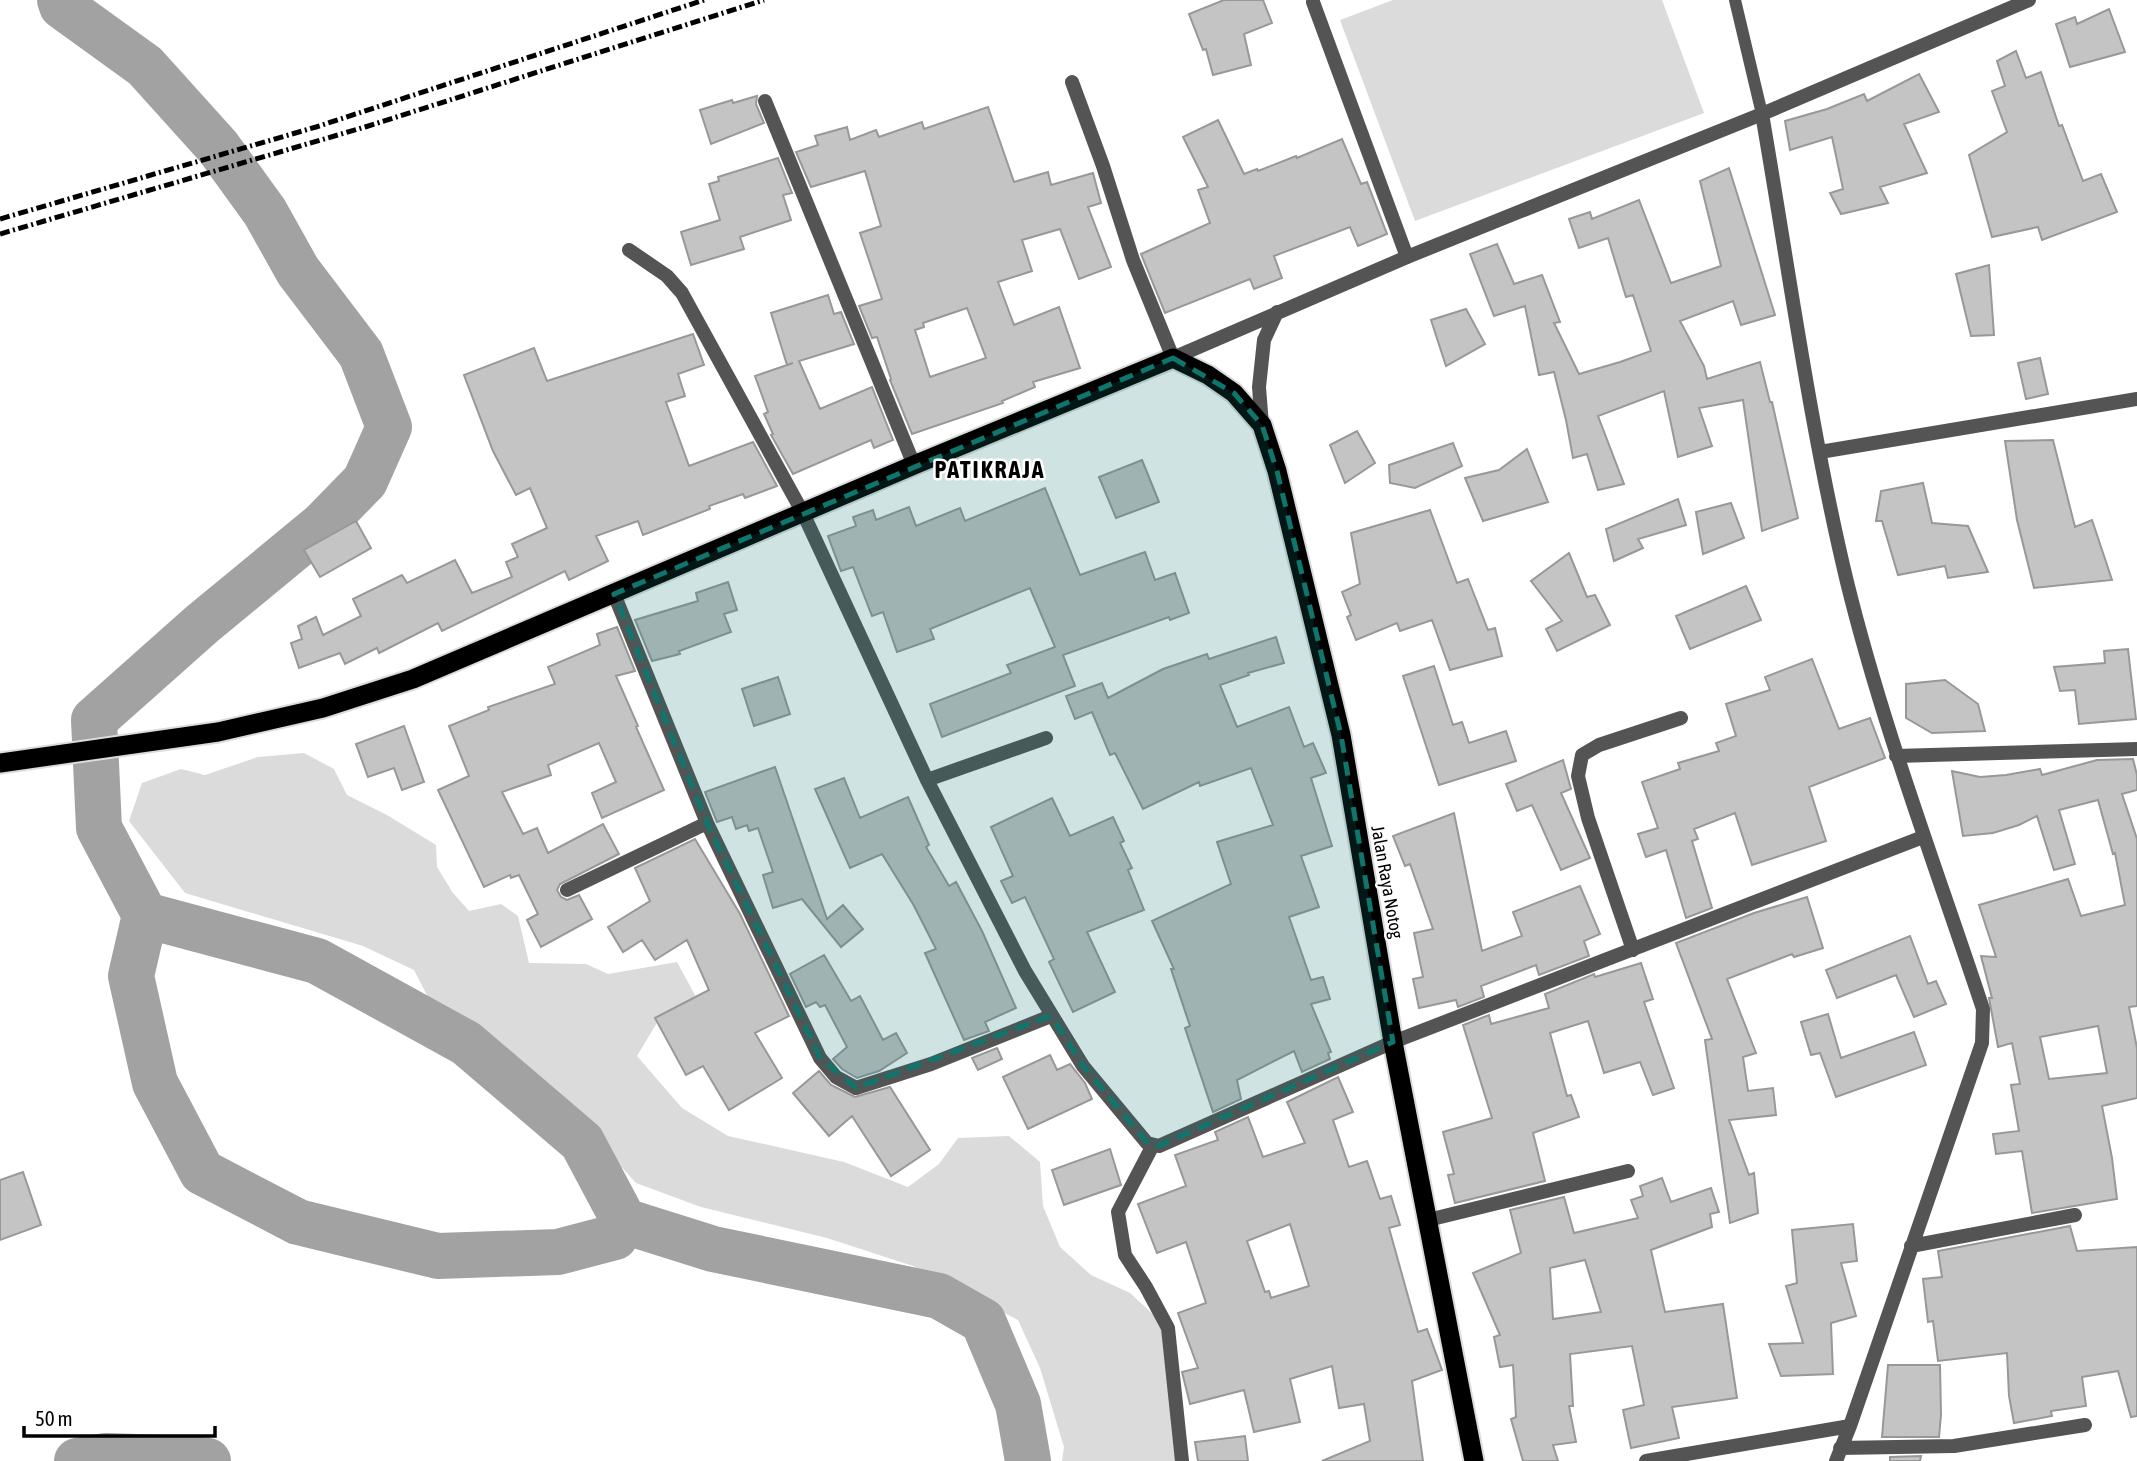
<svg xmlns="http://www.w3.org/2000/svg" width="2137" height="1461" font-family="'Asap Condensed',sans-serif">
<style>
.green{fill:#dbdbdb}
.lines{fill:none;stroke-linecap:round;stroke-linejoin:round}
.river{stroke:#a2a2a2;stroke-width:46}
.building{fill:#c4c4c4;stroke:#989898;stroke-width:2;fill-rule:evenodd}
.trunk-casing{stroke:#dbdbdb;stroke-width:23}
.service{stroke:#545454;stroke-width:12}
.minor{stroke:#545454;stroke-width:14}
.tertiary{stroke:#545454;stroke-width:14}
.trunk{stroke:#000;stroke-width:19}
.rail{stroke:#000;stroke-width:5;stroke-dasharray:10 3.5 2 3.5;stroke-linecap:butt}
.marked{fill:#0f766e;fill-opacity:0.2;stroke:#0f766e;stroke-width:5;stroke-dasharray:14 9;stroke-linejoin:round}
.labels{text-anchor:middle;stroke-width:5;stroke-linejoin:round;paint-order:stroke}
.street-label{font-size:18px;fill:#000;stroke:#fff}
.district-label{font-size:24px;font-weight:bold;letter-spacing:2px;fill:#000;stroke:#fff}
</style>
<rect width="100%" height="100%" fill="#fff"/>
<path class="green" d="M1393 0H1662L1704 113 1415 221 1340 20Z
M304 753 334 769 347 795 387 815 436 845 437 867 453 893 469 911 501 904 518 916 529 963 586 964 608 974 677 962 696 997 661 1016 637 1056 682 1108 728 1136 844 1162 908 1187 939 1164 958 1138 1009 1136 1040 1162 1043 1206 1060 1247 1091 1275 1130 1293 1168 1328 1182 1461H1062L1064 1447 1040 1368 1018 1320 913 1266 827 1238 701 1207 636 1183 590 1132 483 1041 430 1001 414 970 363 946 185 893 129 821 142 783 181 769 205 775 258 757Z"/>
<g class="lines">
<path class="river" d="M60 0 62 6 145 66 218 147 265 212 298 271 361 354 389 427 365 481 322 525 202 624 94 720 99 828 145 915 317 961 466 1043 582 1142 624 1221 713 1249 939 1296 983 1321 1018 1404 1028 1461
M145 915 131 976 155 1083 202 1172 298 1222 438 1256 558 1252 615 1237 624 1221
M77 1461 106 1456 196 1459 208 1461"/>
</g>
<path class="building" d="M1224 0H1263L1272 23 1244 34 1251 65 1213 75 1206 49 1203 50 1189 14Z
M2109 9 2125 52 2070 67 2056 24 2075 17 2077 24Z
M2016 51 2026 78 2041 72 2059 126 2062 125 2083 181 2101 174 2117 212 2042 240 2038 227 1992 237 1969 155 2007 132 1992 91 2005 86 1997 61Z
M1919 74 1939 112 1904 124 1927 173 1880 187 1888 203 1841 214 1830 193 1843 189 1832 137 1790 150 1785 121 1827 109 1864 94 1867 101Z
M757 96 756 104 764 123 711 144 700 110 732 100 733 103Z
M988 107 1014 182 1048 172 1051 185 1093 173 1101 203 1088 207 1111 267 1079 279 1060 229 1022 240 1032 271 998 282 1014 325 1059 307 1080 368 1033 382 1035 387 1002 401 1003 403 912 434 890 380 891 379 877 337 872 338 859 306 882 299 860 233 881 226 865 171 811 187 796 152 818 145 815 136 847 127 850 140 876 130 879 137 922 122 924 129ZM967 308 986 358 930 377 915 330 924 327 923 323Z
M1218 120 1244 174 1257 169 1258 171 1296 156 1297 158 1342 139 1361 184 1367 182 1387 234 1358 246 1350 227 1274 256 1282 278 1254 289 1250 279 1165 313 1141 254 1210 223 1198 190 1208 187 1183 137Z
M778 158 792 193 783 195 791 220 740 237 744 249 691 265 681 232 720 220 709 184 719 181 718 177Z
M1729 168 1775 315 1741 325 1733 301 1680 321 1704 366 1707 379 1760 362 1770 402H1772L1798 518 1762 531 1743 400 1699 408 1712 446 1678 457 1664 391 1598 416 1624 484 1598 490 1587 454 1573 458 1566 420 1554 372 1539 375 1525 306 1494 316 1470 254 1497 244 1514 284 1542 275 1560 322 1554 323 1579 374 1620 362 1651 351 1633 295 1626 297 1608 238 1579 248 1569 219 1590 212 1592 219 1639 200 1671 283 1721 266 1700 181Z
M1989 265 1994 335 1971 336 1956 274Z
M828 295 834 314 841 312 854 344 799 361 820 409 872 387 893 440 874 448 871 440 793 474 771 435 773 434 764 414 768 412 755 376 793 363 787 365 771 313Z
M1466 309 1485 344 1446 366 1431 320Z
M693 334 704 365 678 374 685 396 666 402 689 466 753 442 777 486 745 498 743 494 709 506 710 509 643 535 638 521 596 536 608 561 569 580 565 571 442 631 438 623 379 653 377 648 345 664 340 653 299 668 291 643 302 639 298 626 316 617 323 635 361 616 353 599 402 575 407 583 455 560 472 593 512 577 506 562 518 557 512 544 547 528 530 488 516 495 493 451 464 375 534 348 547 381Z
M2040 358 2048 394 2026 399 2018 363Z
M1357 431 1375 463 1345 483 1330 445Z
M2053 440 2075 527 2092 520 2112 580 2034 588 2017 520 2005 441Z
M1453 443 1462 466 1415 488 1390 483 1389 465Z
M1527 449 1548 502 1483 521 1465 478 1499 470Z
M1142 460 1159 502 1116 518 1099 477Z
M1923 483 1932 523 1968 526 1988 572 1948 578 1945 566 1898 575 1882 521H1876L1881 491Z
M1045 488 1080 575 1145 552 1155 580 1175 573 1189 613 1170 620 1169 617 1063 655 1075 686 942 737 930 704 1011 673 1007 665 1055 647 1030 588 930 629 934 639 897 652 883 612 872 616 853 567 841 571 828 536 856 526 853 517 873 510 876 520 909 507 916 526 960 508 965 521Z
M1678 499 1686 525 1638 539 1643 548 1614 561 1606 529Z
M1731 503 1744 538 1703 554 1696 512Z
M1430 510 1457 583 1468 579 1488 630 1495 628 1502 656 1450 670 1432 620 1400 631 1397 623 1356 640 1347 617 1351 615 1342 592 1360 584 1351 533Z
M356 521 371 548 320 577 304 550Z
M1569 553 1587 597 1595 595 1610 625 1557 651 1546 629 1562 621 1531 581Z
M728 582 737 610 724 614 731 632 679 651 680 654 652 661 635 620 698 601 696 593Z
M1746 586 1761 620 1690 649 1676 616Z
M617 627 635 671 616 676 638 726 636 727 664 790 602 818 592 793 616 782 599 743 548 765 551 775 502 792 523 834 537 828 548 853 603 824 619 854 560 884 557 890 561 897 567 900 579 895 592 919 541 947 527 920 538 914 519 875 511 878 510 875 484 887 438 790 469 776 449 726 489 710 488 707 555 684 548 667 600 645 597 634Z
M1276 637 1284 663 1248 673 1249 675 1220 685 1237 727 1289 707 1304 747 1313 743 1326 773 1311 778 1332 846 1301 856 1319 907 1289 917 1311 980 1323 977 1330 999 1311 1004 1331 1052 1328 1053 1330 1059 1302 1072 1294 1051 1237 1080 1241 1099 1213 1112 1185 1028 1190 1026 1171 969H1174L1152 921 1231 884 1217 842 1273 825 1251 768 1200 786 1199 782 1143 809 1115 753 1110 755 1092 712 1075 719 1066 696 1102 683 1108 698 1163 669 1207 654 1209 659Z
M2128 649 2136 719 2079 724 2075 690 2060 691 2054 667 2105 663 2104 651Z
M1812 659 1839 729 1870 718 1885 758 1809 787 1826 841 1752 865 1735 813 1694 829 1698 839 1692 841 1712 908 1686 918 1666 850 1646 857 1638 834 1658 828 1642 782 1680 769 1678 763 1719 751 1716 743 1736 736 1726 704 1770 690 1765 677Z
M1434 666 1453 725 1462 722 1469 743 1506 731 1516 761 1439 785 1403 676Z
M778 677 790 714 754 726 742 689Z
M1945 680 1978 704 1985 731 1932 733 1906 718V684Z
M404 726 424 782 402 790 394 768 368 777 356 744Z
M2133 759 2137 775V790L2122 794 2137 839V1006L2129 1007 2137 1048V1098L2102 1106 2112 1158 2117 1199 2032 1213 2022 1151 1996 1154 1993 1134 2019 1131 2011 1085 2020 1084 2012 1043 1998 1047 1989 998H1992L1981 956 1996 957 1979 905 2068 879 2081 916 2125 905 2115 853 2113 854 2098 800 2059 810 2075 864 2054 870 2037 816 2019 825 1993 833 1963 836 1952 771 1980 777 2006 775 2040 769 2042 775 2097 760ZM2098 1026 2107 1073 2049 1079 2040 1037Z
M1563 760 1571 789 1561 793 1590 858 1561 870 1532 805 1517 811 1506 784Z
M775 767 827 919 843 905 863 929 841 947 802 899 773 908 763 875 773 872 758 828 749 831 747 825 736 829 732 817 717 822 705 792Z
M844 778 860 818 908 797 929 845 926 847 949 886 956 882 982 931 1016 1008 985 1022 989 1031 964 1040 925 953 936 949 913 904 882 854 850 868 815 789Z
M1052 798 1070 836 1113 817 1124 841 1120 843 1132 868 1128 870 1144 910 1087 932 1115 992 1073 1012 1049 962 1054 959 1025 897 1012 903 1001 881 1013 876 991 827Z
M1454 813 1482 951 1522 936 1513 912 1580 886 1600 934 1584 941 1589 956 1539 975 1536 965 1481 986 1484 997 1458 1007 1456 1000 1419 1008 1413 979 1423 977 1414 933 1433 929 1410 864 1405 866 1393 836Z
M695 839 740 914 789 1016 755 1033 782 1078 729 1110 703 1066 686 1075 655 1018 709 990 687 940 655 960 642 940 623 952 608 927 650 901 635 868Z
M1807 897 1823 948 1794 957 1792 954 1727 979 1756 1053 1743 1057 1748 1091 1773 1088 1776 1115 1729 1120 1749 1175 1754 1173 1758 1213 1730 1223 1705 1040 1712 1039 1676 943 1754 913Z
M1910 936 1928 984 1936 981 1946 1004 1914 1017 1896 975 1837 998 1826 970Z
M824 955 851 1001 860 996 883 1040 896 1033 907 1053 879 1071 857 1078 842 1069 833 1059 847 1047 825 1005 820 1007 816 1002 806 1007 790 974Z
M1641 963 1653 999 1644 1002 1674 1088 1653 1095 1640 1062 1604 1073 1588 1021 1550 1033 1567 1096 1571 1095 1579 1117 1533 1133 1545 1181 1455 1203 1448 1175 1454 1174 1443 1132 1492 1118 1463 1025 1489 1015 1491 1024 1549 1008 1545 994 1594 974 1595 977Z
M1828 1014 1841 1058 1914 1032 1926 1065 1836 1097 1820 1053 1811 1055 1801 1022Z
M997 1048 1002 1059 978 1070 972 1058Z
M1050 1055 1057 1070 1070 1064 1085 1083 1092 1099 1028 1129 1003 1077Z
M819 1071 831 1085 855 1097 890 1087 930 1150 891 1176 852 1116 829 1136 793 1093Z
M1338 1077 1353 1112 1333 1120 1349 1167 1367 1161 1380 1199 1391 1196 1400 1225 1389 1228 1418 1332 1427 1329 1442 1370 1412 1381 1423 1461H1322L1370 1441 1364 1404 1339 1408 1332 1366 1290 1379 1300 1422 1254 1432 1244 1390 1190 1404 1182 1372 1198 1368 1178 1313 1206 1303 1186 1242 1157 1253 1138 1204 1186 1186 1175 1155 1218 1140 1215 1132 1248 1117 1263 1157 1305 1143 1287 1102ZM1290 1224 1309 1286 1271 1298 1269 1291 1265 1292 1247 1241Z
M1110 1149 1121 1185 1064 1205 1052 1170Z
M23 1172 41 1225 0 1240V1180Z
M1662 1178 1671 1202 1711 1188 1719 1212 1710 1214 1712 1227 1651 1250 1665 1312 1723 1304 1737 1398 1672 1407 1679 1438 1631 1448 1623 1410 1644 1405 1632 1346 1570 1354 1573 1406H1569L1576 1442 1553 1445 1558 1461H1523L1511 1419 1516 1417 1513 1365 1500 1367 1494 1337 1500 1335 1473 1273 1521 1253 1510 1210 1564 1197 1574 1233 1638 1218 1631 1200 1643 1196 1640 1186ZM1585 1260 1601 1312 1553 1319 1550 1268Z
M1853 1224 1857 1261 1841 1263 1856 1316 1831 1323 1833 1374 1781 1376 1769 1344 1803 1343 1786 1286 1797 1283 1792 1230Z
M2070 1226 2077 1251 2137 1247V1416L2131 1417 2118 1371 2082 1377 2086 1406 2051 1411 2052 1416 2014 1423 2009 1396 2007 1353 1938 1361 1933 1321 1928 1322 1923 1279 1942 1277 1938 1251Z
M1888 1365H1940L1941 1415 1939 1437H1882Z
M1245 1436 1248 1461H1198L1195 1442Z
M1921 1456 1920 1461H1890V1457Z"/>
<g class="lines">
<g class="trunk-casing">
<path id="trunk" d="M0 763 218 732 323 708 413 679 914 465 1173 358 1208 375 1234 393 1262 425 1277 471 1341 735 1393 1042 1474 1461"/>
</g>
<path class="service" d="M1735 0 1762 114"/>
<path class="minor" d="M1313 2 1407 257
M1072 82 1103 166 1133 260 1173 358
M765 101 914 465
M1762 114C1789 270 1810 428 1847 582 1883 728 1936 867 1983 1009L1982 1043 1850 1426 1836 1461
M629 250 667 276 682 293 803 513 927 780 1025 971 1083 1066 1147 1143 1159 1146 1393 1042 1923 837
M1820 452 2137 399
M614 594 707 823 820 1058 836 1077 856 1088 931 1064 1051 1016
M1896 756 2137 749
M927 780 1046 738
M567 890 707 823
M1633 950 1588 818 1578 776 1582 755 1599 745 1681 718
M1153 1145 1118 1212 1125 1255 1146 1287 1168 1328 1182 1461
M1428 1220 1628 1171
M1911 1246 2075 1215
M1840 1448 1954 1446 2085 1425
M1646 1461 1850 1426"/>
<path class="tertiary" d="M1173 358 1407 257 1762 114 2029 0
M1262 425 1259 387 1264 340 1277 312"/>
<use href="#trunk" class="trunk"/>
<path class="rail" d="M0 219 316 127 704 0
M0 234 365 127 764 0"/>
</g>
<path class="marked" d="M1173 358 1234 393 1262 425 1277 471 1341 735 1393 1042 1159 1146 1147 1143 1083 1066 1051 1016 856 1088 820 1058 707 823 614 594Z"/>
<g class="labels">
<g class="street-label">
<text transform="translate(1387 882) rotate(80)" y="6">Jalan Raya Notog</text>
</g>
<g class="district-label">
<text x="990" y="478">PATIKRAJA</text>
</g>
</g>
<path d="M24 1426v10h191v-10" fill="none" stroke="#000000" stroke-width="3.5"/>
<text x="35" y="1426" font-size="21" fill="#000000" stroke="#ffffff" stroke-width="5" paint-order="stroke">50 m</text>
</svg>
